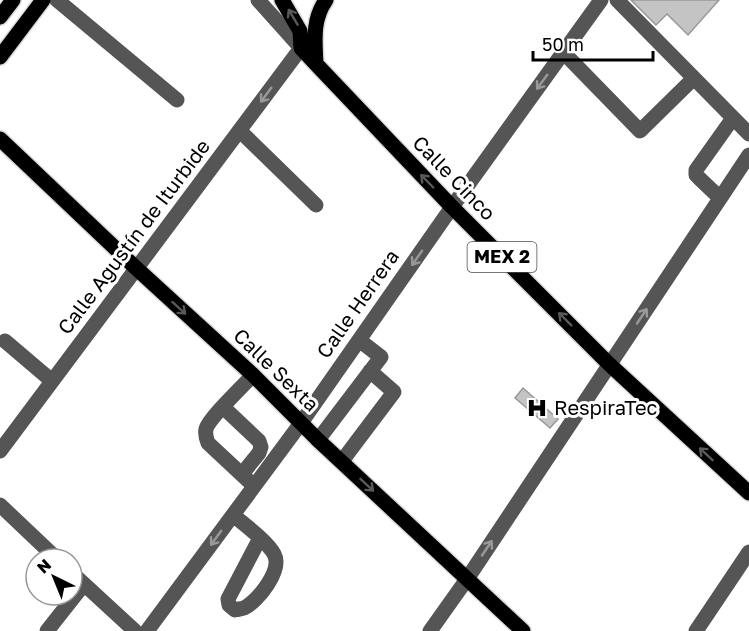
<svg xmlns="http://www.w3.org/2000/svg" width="749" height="631" font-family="'Golos Text',sans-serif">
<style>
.building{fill:#c4c4c4;stroke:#999;stroke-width:1.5}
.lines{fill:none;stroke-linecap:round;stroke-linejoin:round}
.major-casing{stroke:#dbdbdb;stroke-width:18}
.minor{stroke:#555;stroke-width:15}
.major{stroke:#000;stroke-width:15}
.oneway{stroke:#595959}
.oneway2{stroke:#999}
.labels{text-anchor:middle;stroke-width:6;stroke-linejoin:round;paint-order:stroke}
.shield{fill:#fff;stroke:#4c4c4c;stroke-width:1.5}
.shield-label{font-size:18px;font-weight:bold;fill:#000}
.street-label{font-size:20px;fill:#000;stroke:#fff}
.poi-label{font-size:20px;fill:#000;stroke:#fff;text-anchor:start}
</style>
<rect width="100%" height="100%" fill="#fff"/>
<path class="building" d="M631 0H719L688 35 667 14 656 25Z
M523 388 558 419 550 428 515 398Z"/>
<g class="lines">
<g class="major-casing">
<path id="major" d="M282 0 300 31 301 48 316 64 452 207 609 364 749 493
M0 17 13 0
M0 57 43 0
M316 64C315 41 312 20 326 0
M0 139 136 268 253 375 318 440 523 631"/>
</g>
<path class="minor" d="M57 0 177 100
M617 0 749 134
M563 52 640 131 694 78
M240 131 316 205
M720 198 699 178 696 175V170L733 118
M5 341 52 381
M253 375C243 386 209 418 206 429 205 434 206 438 208 443L254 486
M223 407 259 441 261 447 259 453 242 474
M318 440 381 357 359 340
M0 451 301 48 258 0
M342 461 394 392 370 371
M0 505 57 559
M233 515C244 524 268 542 274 554 283 570 258 601 244 608 241 609 238 609 235 610L229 605 228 599 260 538
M72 573 135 631
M47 631 84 584
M147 631 301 423 452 207 601 0
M430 631 467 579 749 155
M696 631 749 552"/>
<use href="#major" class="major"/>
</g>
<defs><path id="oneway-shaft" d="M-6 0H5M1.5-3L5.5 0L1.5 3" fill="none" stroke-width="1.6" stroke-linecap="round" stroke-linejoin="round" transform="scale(1.5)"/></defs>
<g class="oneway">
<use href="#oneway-shaft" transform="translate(293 17) rotate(-121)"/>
<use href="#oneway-shaft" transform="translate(427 181) rotate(-134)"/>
<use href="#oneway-shaft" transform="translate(179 308) rotate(42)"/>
<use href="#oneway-shaft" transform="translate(565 319) rotate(-135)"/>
<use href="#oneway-shaft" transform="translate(706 454) rotate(-137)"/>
<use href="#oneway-shaft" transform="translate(367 485) rotate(43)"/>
</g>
<g class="oneway2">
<use href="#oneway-shaft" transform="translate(542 82) rotate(126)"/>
<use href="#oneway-shaft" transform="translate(266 95) rotate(126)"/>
<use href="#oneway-shaft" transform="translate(417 258) rotate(125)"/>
<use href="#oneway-shaft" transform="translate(642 316) rotate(-56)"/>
<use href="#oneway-shaft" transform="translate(216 538) rotate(126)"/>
<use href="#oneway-shaft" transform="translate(487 548) rotate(-56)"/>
</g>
<defs>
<g id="hospital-bare" transform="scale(1.62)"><path d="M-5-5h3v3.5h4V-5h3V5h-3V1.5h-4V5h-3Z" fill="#000" stroke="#fff" stroke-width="2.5" paint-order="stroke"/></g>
</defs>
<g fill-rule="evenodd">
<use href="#hospital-bare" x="537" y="408"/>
</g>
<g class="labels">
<rect class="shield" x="467.5" y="242" width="69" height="30" rx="4.5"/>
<g class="shield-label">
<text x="502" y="263">MEX 2</text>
</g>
<g class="street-label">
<text transform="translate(454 178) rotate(46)" y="7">Calle Cinco</text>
<text transform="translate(134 237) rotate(-53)" y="7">Calle Agustín de Iturbide</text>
<text transform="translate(358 304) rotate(-55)" y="7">Calle Herrera</text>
<text transform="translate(276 370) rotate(44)" y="7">Calle Sexta</text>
</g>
<g class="poi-label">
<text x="554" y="415">RespiraTec</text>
</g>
</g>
<g transform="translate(54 577) rotate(317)"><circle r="28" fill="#ffffff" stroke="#999999" stroke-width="1.5"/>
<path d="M0-4.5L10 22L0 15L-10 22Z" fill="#000000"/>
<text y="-9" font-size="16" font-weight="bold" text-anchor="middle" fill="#000000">N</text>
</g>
<path d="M533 51v9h120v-9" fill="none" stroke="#000000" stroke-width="3"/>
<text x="542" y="51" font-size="18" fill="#000000" stroke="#ffffff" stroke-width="4.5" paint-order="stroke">50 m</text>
</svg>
